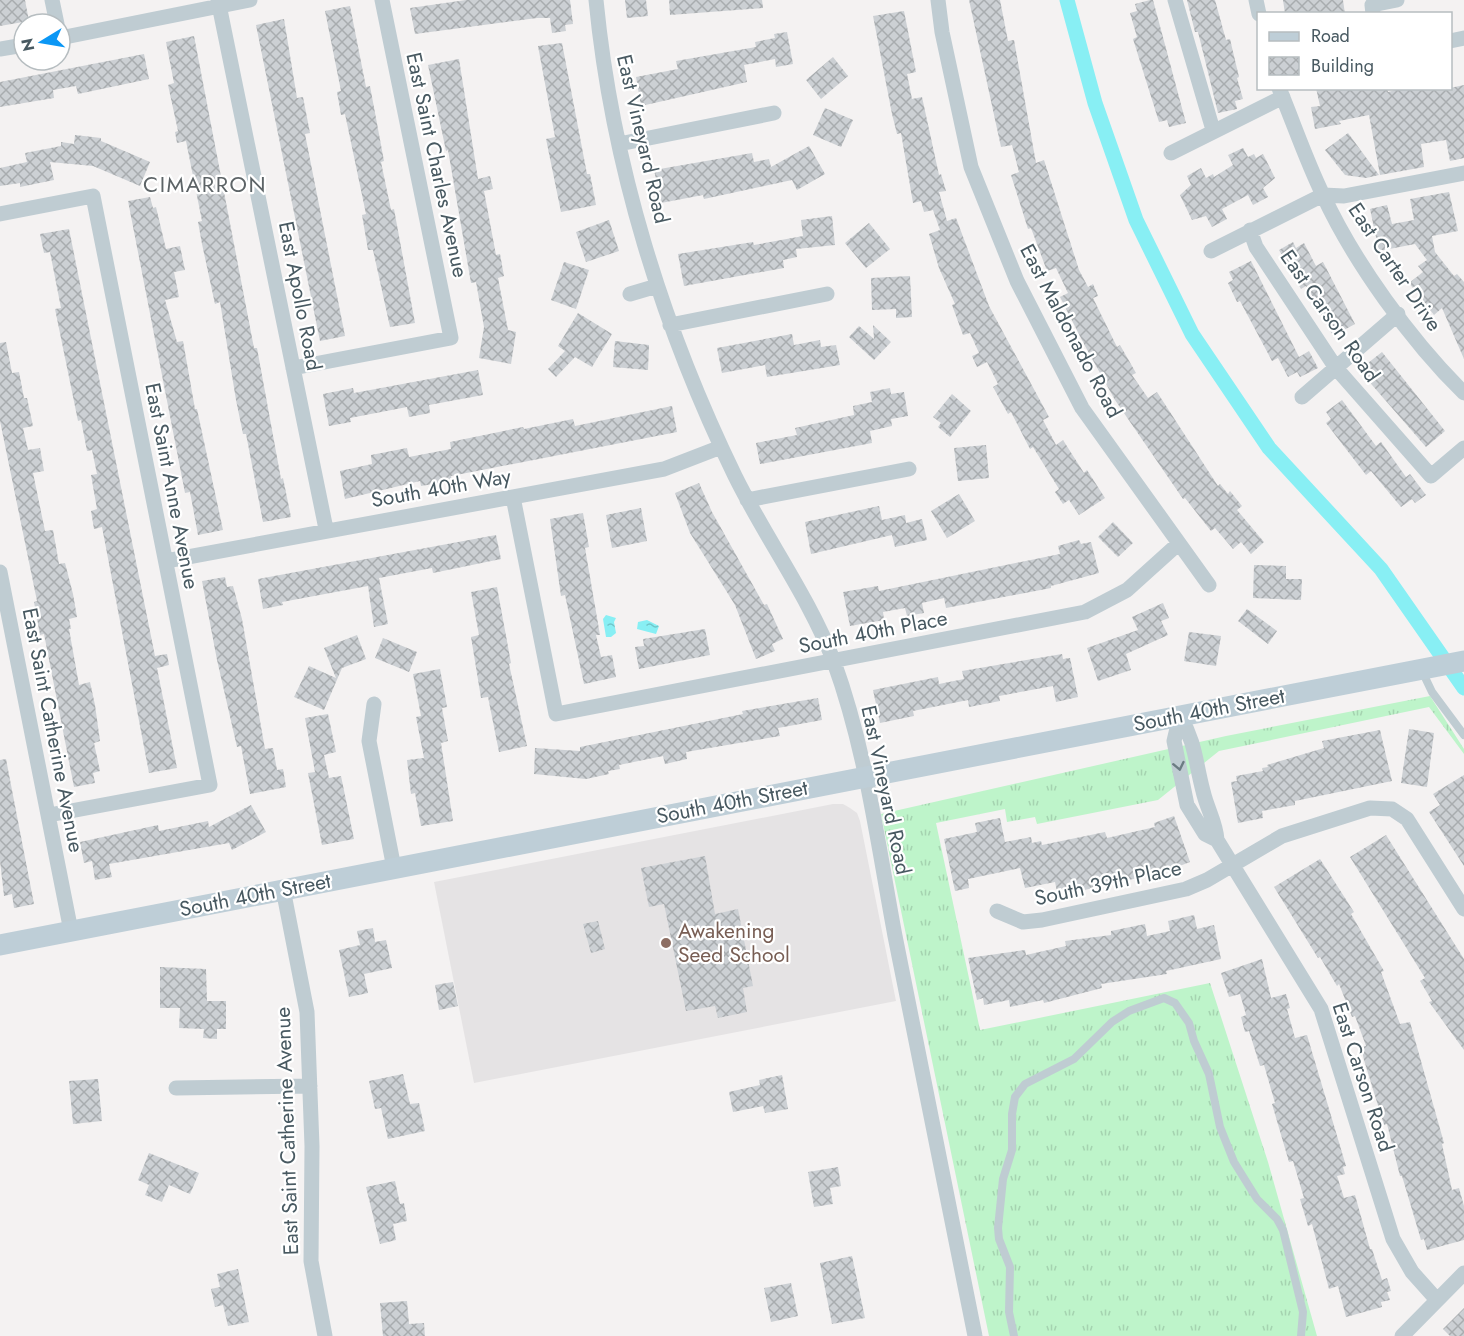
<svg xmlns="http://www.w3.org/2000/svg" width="1464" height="1336" font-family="Jost,sans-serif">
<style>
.education{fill:#e5e3e4}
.grass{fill:url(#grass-tufts)}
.water{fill:url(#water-ripples)}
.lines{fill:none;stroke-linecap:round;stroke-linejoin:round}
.canal{stroke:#88eff4;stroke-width:15}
.building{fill:url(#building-cross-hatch)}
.service{stroke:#bfccd2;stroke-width:8}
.minor{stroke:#bfccd2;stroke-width:15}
.secondary{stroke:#beced7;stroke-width:21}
.oneway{stroke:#6c7c83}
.education-dot{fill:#8d6e63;stroke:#fff;stroke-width:2}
.labels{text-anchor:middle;stroke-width:4.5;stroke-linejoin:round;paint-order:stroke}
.street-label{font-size:21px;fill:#485961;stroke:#fff}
.education-label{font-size:21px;fill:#785e54;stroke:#fff;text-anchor:start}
.neighbourhood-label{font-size:22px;letter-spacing:1.5px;fill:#5d6467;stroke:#fff}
</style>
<defs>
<pattern id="grass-tufts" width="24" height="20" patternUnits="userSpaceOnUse" patternTransform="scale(1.5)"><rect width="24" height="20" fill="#bef4ca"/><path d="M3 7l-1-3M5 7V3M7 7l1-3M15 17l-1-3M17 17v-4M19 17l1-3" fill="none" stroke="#a5d3b0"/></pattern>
<pattern id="water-ripples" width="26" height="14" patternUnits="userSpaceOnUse" patternTransform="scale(1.5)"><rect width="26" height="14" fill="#88eff4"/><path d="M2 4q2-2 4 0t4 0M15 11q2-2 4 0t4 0" fill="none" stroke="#71c5c9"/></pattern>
<pattern id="building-cross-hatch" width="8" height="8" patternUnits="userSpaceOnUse" patternTransform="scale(1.5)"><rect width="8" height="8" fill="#ccd0d4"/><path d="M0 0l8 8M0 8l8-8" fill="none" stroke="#a8acaf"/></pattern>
</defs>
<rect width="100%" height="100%" fill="#f4f2f2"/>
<path class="education" d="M833 804H843L850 808 857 813 860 821 896 1001 474 1083 434 882Z"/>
<path class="grass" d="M1430 696 1464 749V754L1429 707 1219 751 1158 800 1037 824 1035 817 1007 822 1005 809 936 823 980 1030 1210 983 1268 1162 1317 1336H989L881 814 1226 736Z"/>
<path class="water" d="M606 615 616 618 614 622 616 633 611 637H606L603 619Z
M647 620 659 626 656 634 637 629 638 622Z"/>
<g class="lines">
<path class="canal" d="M1067 0 1095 103 1136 220 1192 334 1269 448 1381 569 1464 688"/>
</g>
<path class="building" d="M0 0H25L29 21 0 26Z
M466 0H570L573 24 565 25 566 31 552 33 550 18H537L415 34 410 8Z
M625 0H646L648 16 627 18Z
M669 0H762L763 8 670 15Z
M969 0H1000L1008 41 1014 40 1036 163 1044 160 1079 270 1088 287 1093 284 1098 296 1093 298 1117 347 1120 345 1136 373 1132 375 1148 398 1157 392 1218 486 1220 484 1228 494 1230 491 1242 506 1237 510 1264 542 1251 554 1241 542 1233 549 1215 528 1211 531 1185 498 1183 499 1115 400 1085 346 1060 297 1068 293 1056 268 1047 271 1031 228 1028 229 1011 175 1019 172 1012 145 1001 147Z
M1150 0H1153L1186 123 1169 127 1167 120 1159 122 1133 39 1137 37 1130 13 1137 11 1135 4Z
M1187 0H1215L1226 40 1230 39 1239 77 1237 78 1243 99 1235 101 1237 109 1218 113 1198 32H1195Z
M1283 0H1343L1345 14H1285Z
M350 6 366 87 370 86 384 161 381 162 391 210 394 209 415 323 390 327 373 250H368L362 215 366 214 345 114 341 115 337 92 341 91 325 11Z
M904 11 916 72 907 74 912 99 922 97 939 175 941 174 946 191 939 192 947 221 956 218 989 306 1049 417 1043 420 1056 445 1063 440 1084 473 1087 470 1105 498 1079 515 1069 500 1063 504 1055 492 1059 489 1033 447 1030 449 1011 412 1008 414 993 387 998 384 987 362 977 367 972 356 979 353 970 333 963 335 952 305 955 304 939 268 929 234 940 230 933 210 924 212 921 201 913 203 901 133 897 134 892 114 873 16Z
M284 19 297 98 303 97 310 133 305 134 345 336 320 341 256 25Z
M787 32 793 64 776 67 775 59 744 65 747 82 641 106 636 77 678 69 676 61 756 47 755 42 775 38 774 34Z
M194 36 254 348H257L281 479 283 478 291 517 263 522 246 434H243L236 400 220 302 215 304 202 244 198 222 202 221 186 141 177 143 175 132 178 131 168 85 174 83 166 42Z
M562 43 587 174H590L596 205 561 212 546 139 555 137 538 46Z
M144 54 149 79 78 94 76 86 53 90 54 98 0 107V82Z
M833 57 848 76 821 99 806 80Z
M459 59 478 179 490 176 493 189 484 191 496 255 500 254 504 276 498 278 508 330 516 332 511 364 479 358 484 327 476 282 471 283 448 150 446 151 428 65Z
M1464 85V158L1450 161 1446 140 1421 144 1424 167 1380 175 1369 115 1339 121 1341 124 1315 129 1311 107 1320 106 1316 88H1387L1388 92 1403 88H1450Z
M825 108 853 120 841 147 813 135Z
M1348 133 1379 175 1366 178 1345 175 1325 150Z
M75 135 101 138V141L150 162 140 186 93 166 50 162 54 180 20 187V183L0 186V168L27 162 25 153 61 146V142L74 144Z
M809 146 825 174 797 190 792 180 704 199 703 195 661 203 654 170 752 153 754 162 769 159 771 167Z
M1243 148 1248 157 1254 154 1256 158 1263 154 1275 178 1263 188 1268 197 1253 205 1248 195 1222 209 1227 219 1212 227 1206 216 1192 220 1180 195 1191 185 1187 176 1201 168 1206 178 1213 174 1214 177 1233 165 1228 155Z
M1449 192 1458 231 1432 236 1435 252 1454 276 1457 274 1464 282V359L1442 308 1434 315 1409 283 1423 272 1418 266 1427 260 1415 244 1379 251 1370 209 1387 205 1392 224 1414 220 1410 199Z
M150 197 153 208 156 207 166 249 180 246 185 270 174 272 179 297 165 300 177 342 183 341 195 409H197L223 530 198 535 190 492 185 493 128 201Z
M832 216 835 245 796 249 797 257 783 260 784 268 684 286 678 254 753 242 754 245 803 236 801 220Z
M609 220 619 251 586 262 576 232Z
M869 223 890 249 866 268 845 243Z
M69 229 155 656 167 654 169 665 157 668 177 768 149 773 102 527 94 529 91 511 97 509 91 475 97 474 92 450 87 451 81 420 78 421 55 309 61 308 50 252 44 253 40 234Z
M1293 242 1296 248 1304 243 1316 266 1323 262 1355 324 1333 336 1306 286 1301 289 1279 250Z
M1251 261 1299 357 1309 351 1318 368 1300 377 1297 372 1288 377 1278 358 1272 361 1240 301 1237 302 1228 283 1233 280 1229 272Z
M564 262 589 270 576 309 551 300Z
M910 276 912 317 896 318V309L872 310 871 278Z
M578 313 612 334 592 367 575 357 556 377 548 369 565 351 558 346Z
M873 325 891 342 874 360 849 337 859 326 874 339Z
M792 334 794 345 820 340 821 347 836 345 840 365 767 377 765 365 722 373 717 348Z
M615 341 649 345 648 370 613 367Z
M6 342 12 373 19 372 24 398H27L33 426 23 428 28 450 40 448 44 471 33 473 45 531 53 530 59 564 65 563 73 594 77 617 69 619 71 629H69L79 685 90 682 95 705 100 741 94 743 100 771 93 773 95 783 74 787 44 634 40 635 34 602 37 601 0 421V343Z
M1382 352 1445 431 1426 447 1359 370Z
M478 370 483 395 429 405 430 413 409 417 407 407 350 418 351 422 329 426 323 394 353 388 354 393Z
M890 388 891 394 904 392 908 416 891 419 892 426 870 431 872 443 760 464 756 443 797 435 795 428 854 415 853 406 872 402 870 392Z
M952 394 971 411 950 437 938 427 941 423 933 417Z
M1342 400 1376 446 1381 442 1406 477 1410 474 1426 495 1415 503 1412 499 1401 507 1371 471 1366 475 1326 423 1331 419 1326 412Z
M672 406 677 432 451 476 452 481 421 486 420 481 345 499 340 471 372 464 371 455 407 448 409 457 451 449 450 442 523 427 524 429 573 419 575 426Z
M986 445 989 478 958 481 954 448Z
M699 483 712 512 764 605 767 604 783 639 772 644 775 651 756 659 735 605 690 533 675 493Z
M959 494 975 521 947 538 931 511Z
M879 506 882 520 905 515 906 523 922 519 927 540 895 547 892 535 811 554 805 522Z
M641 508 647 541 612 548 606 515Z
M583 513 589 547 585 548 600 635H596L601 657 612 655 616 677 584 684 565 595 561 596 550 519Z
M1113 522 1133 543 1118 557 1098 537Z
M496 535 501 559 433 573 432 568 379 578 388 624 374 627 368 586 282 602 283 605 263 609 258 579Z
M1079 540 1081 544 1091 542 1099 573 1051 586V588L946 608 944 598 922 603 924 613 907 616 905 608 883 612 884 620 850 626 843 592 878 586 879 591 1060 554 1058 546Z
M1254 565 1286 566V579H1302L1301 600 1253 598Z
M225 577 227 587 233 586 242 619 265 749 273 748 277 770 283 769 286 787 250 794 241 746 237 747 217 660 202 581Z
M497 587 511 663 509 664 527 746 499 752 488 697 481 698 471 637 479 635 471 592Z
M1163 603 1169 618 1161 621 1168 635 1126 654 1131 670 1098 681 1087 648 1138 630 1132 617Z
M1247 609 1277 631 1268 644 1238 621Z
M705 629 710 655 639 669 635 647 644 646 643 639Z
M1189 632 1221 636 1216 666 1184 661Z
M357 635 366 659 342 668 324 710 294 697 309 666 336 678 324 648Z
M383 638 417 652 409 672 375 658Z
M1062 654 1063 659 1070 658 1078 697 1056 702 1053 686 999 696 1000 701 969 707 968 700 913 711 914 716 880 723 873 690 938 677 939 684 964 679 962 671Z
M440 669 447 707 442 708 448 741 441 743 453 821 421 826 415 793 411 794 407 760 424 758 416 717 421 716 413 674Z
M818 698 822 720 778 728 780 736 686 752 687 759 665 764 663 756 619 765 620 769 608 771 609 774 586 779 534 774 535 748 580 751V747L743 714 742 711Z
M328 714 336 752 324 755 329 778 341 776 354 839 322 845 308 773 315 772 305 718Z
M1409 729 1434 733 1427 787 1401 783Z
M1380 730 1392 781 1295 801V805L1262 811 1263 818 1238 823 1231 782 1237 781 1236 776 1263 771 1262 768 1268 767 1267 765 1324 748 1322 741Z
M6 759 34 904 14 908 12 894 4 896 0 861V760Z
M1464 775V866L1429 812 1440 805 1433 794Z
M251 805 266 832 232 850 229 843 109 864 112 877 95 880 92 861 84 863 80 842 158 825 159 831 208 821 209 827Z
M1174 816 1190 862 1164 872 1058 896 1055 882 1025 888 1020 868 968 879 969 888 955 891 944 839 977 832 975 823 1000 818 1005 842 1031 837 1032 843 1041 841 1042 845 1105 832 1107 838 1155 827 1154 823Z
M1386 835 1464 959V1050L1429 1002 1432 1001 1420 981 1425 978 1350 857Z
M705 856 715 914 738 909 753 986 743 988 747 1012 718 1018 715 1006 686 1011 664 904 649 907 641 868Z
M1320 859 1354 912 1351 914 1384 971 1381 972 1400 1024 1410 1022 1444 1143 1442 1144 1452 1190 1459 1188 1464 1206V1240L1427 1250 1424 1239 1421 1240 1402 1176H1400L1387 1124 1384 1125 1364 1060 1361 1047 1366 1046 1355 1016 1352 1017 1339 984 1337 986 1320 957 1318 958 1274 887Z
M1194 915 1197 929 1214 925 1221 959 1166 971 1167 974 1101 984 1102 988 1044 1003 1043 1000 1010 1007 1009 1000 984 1005 983 998 977 1000 968 958 1025 950 1026 955 1066 946 1065 941 1111 935V931L1145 924 1147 936 1170 931 1168 921Z
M598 921 605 949 591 953 583 924Z
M373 928 375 942 386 940 392 968 364 974 368 993 349 997 339 950 360 945 357 931Z
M1262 959 1271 998 1286 994 1290 1008 1287 1009 1295 1038 1307 1035 1346 1166 1343 1167 1345 1174 1337 1176 1344 1198 1355 1195 1370 1249H1372L1382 1280 1387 1278 1391 1291 1387 1292 1390 1300 1381 1302 1382 1307 1346 1317 1338 1286 1329 1289 1312 1224 1308 1226 1300 1199 1304 1198 1293 1161 1289 1162 1272 1104 1275 1103 1264 1065 1260 1066 1249 1031 1245 1032 1241 1017 1246 1015 1240 994 1229 997 1221 973Z
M160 967 206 969 207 1001H226V1029H217V1039L203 1038 204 1029 179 1028 180 1008H160Z
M453 982 458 1006 439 1010 435 985Z
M403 1074 410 1104 419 1103 425 1131 388 1139 381 1108 375 1109 369 1081Z
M782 1075 788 1109 765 1113 763 1106 733 1112 729 1092 760 1085 759 1080Z
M98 1079 102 1121 73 1124 69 1081Z
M149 1153 199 1173 190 1194 169 1185 162 1202 145 1195 149 1185 138 1180Z
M838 1167 841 1186 830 1188 833 1204 814 1207 808 1172Z
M395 1181 400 1204 404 1203 407 1221 393 1224 396 1240 380 1244 366 1187Z
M852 1256 865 1318 832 1324 820 1263Z
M238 1269 249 1322 228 1326 223 1305 215 1307 211 1289 220 1287 217 1274Z
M791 1283 798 1316 771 1322 764 1288Z
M407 1301 409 1324 424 1323 425 1336H383L380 1303Z
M1464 1308V1336H1450L1443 1329Z"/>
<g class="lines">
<path class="service" d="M1422 671 1432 692 1464 735
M1014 1336 1009 1312 1010 1267 999 1239 998 1228 1003 1179 1012 1150V1114L1015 1097 1025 1084 1074 1059 1112 1022 1129 1011 1164 998 1175 1003 1189 1023 1194 1041 1209 1074 1220 1127 1234 1162 1257 1199 1277 1219 1283 1230 1303 1312 1301 1336"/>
<path class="minor" d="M52 0 57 24
M218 0 326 529
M596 0C612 165 663 328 735 476 766 539 809 597 834 662 866 750 878 845 895 936 921 1070 948 1203 975 1336
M938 0 942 32 971 167 1017 281 1082 408 1209 585
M1175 0 1213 130
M1256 0 1259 14
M1373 14 1372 5 1397 0
M60 38 250 0
M1450 41 1464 38
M0 49 24 45
M1279 88C1294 124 1306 160 1323 195 1354 262 1411 341 1464 393
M619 144 774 113
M1171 153 1283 97
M0 214 93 196 210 785 49 815
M1250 230 1256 247 1336 368 1431 476 1464 448
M1211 251 1323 195 1344 196 1464 173
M630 294 657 286
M670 325 827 294
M293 368 451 338 382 0
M1302 397 1398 314
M513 497 556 714 1085 612 1127 590 1178 544
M747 500 909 469
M166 561 664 469 721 447
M0 572 71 931
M374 704 369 741 394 868
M1180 716C1196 744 1195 761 1203 791 1207 809 1216 822 1217 840L1321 1009 1393 1239 1412 1272 1437 1300
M1180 716 1174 741 1187 805 1205 834 1217 840
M283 889 307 1012 312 1146 311 1261 325 1336
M997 911 1023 922 1042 920 1186 889 1207 880 1282 836 1370 808 1392 809 1407 819 1464 909
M176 1088 310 1086
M1402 1336 1464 1273"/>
<path class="secondary" d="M0 945 1464 661"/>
</g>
<defs><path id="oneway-chevron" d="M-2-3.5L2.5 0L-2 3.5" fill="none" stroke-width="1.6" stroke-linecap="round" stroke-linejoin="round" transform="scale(1.5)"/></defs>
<use class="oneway" href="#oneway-chevron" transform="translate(1179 766) rotate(78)"/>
<circle class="education-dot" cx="666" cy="943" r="6"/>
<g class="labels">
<g class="street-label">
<text transform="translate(643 139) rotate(77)" y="7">East Vineyard Road</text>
<text transform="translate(437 165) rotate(78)" y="7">East Saint Charles Avenue</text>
<text transform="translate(1395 267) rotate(56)" y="7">East Carter Drive</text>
<text transform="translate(300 296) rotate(79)" y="7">East Apollo Road</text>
<text transform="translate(1330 316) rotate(55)" y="7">East Carson Road</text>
<text transform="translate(1071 331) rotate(62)" y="7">East Maldonado Road</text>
<text transform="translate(172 486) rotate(79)" y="7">East Saint Anne Avenue</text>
<text transform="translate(441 488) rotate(-10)" y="7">South 40th Way</text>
<text transform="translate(873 632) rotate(-11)" y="7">South 40th Place</text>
<text transform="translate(1209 710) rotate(-11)" y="7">South 40th Street</text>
<text transform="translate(53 730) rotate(79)" y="7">East Saint Catherine Avenue</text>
<text transform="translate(886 790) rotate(78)" y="7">East Vineyard Road</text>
<text transform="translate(732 802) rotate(-11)" y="7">South 40th Street</text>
<text transform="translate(1108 883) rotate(-12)" y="7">South 39th Place</text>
<text transform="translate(255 895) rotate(-11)" y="7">South 40th Street</text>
<text transform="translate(1363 1077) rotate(72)" y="7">East Carson Road</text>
<text transform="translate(287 1131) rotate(-92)" y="7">East Saint Catherine Avenue</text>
</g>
<g class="education-label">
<text x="678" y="938">Awakening<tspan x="678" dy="24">Seed School</tspan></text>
</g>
<g class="neighbourhood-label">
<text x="205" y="192">CIMARRON</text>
</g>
</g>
<rect x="1257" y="12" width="195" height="78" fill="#ffffff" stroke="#b6bdc0" stroke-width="1.5"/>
<rect x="1269" y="32" width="30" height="9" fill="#beced7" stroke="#b6bdc0" stroke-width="1.5"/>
<text x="1311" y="42" font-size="18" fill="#485961">Road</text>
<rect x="1269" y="57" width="30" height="18" fill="url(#building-cross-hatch)" stroke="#b6bdc0" stroke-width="1.5"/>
<text x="1311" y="72" font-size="18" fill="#485961">Building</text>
<g transform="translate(42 42) rotate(259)"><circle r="28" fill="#ffffff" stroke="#b6bdc0" stroke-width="1.5"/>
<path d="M0-4.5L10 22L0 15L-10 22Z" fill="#0b97f5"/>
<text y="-9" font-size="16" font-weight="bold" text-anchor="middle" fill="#485961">N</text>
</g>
</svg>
